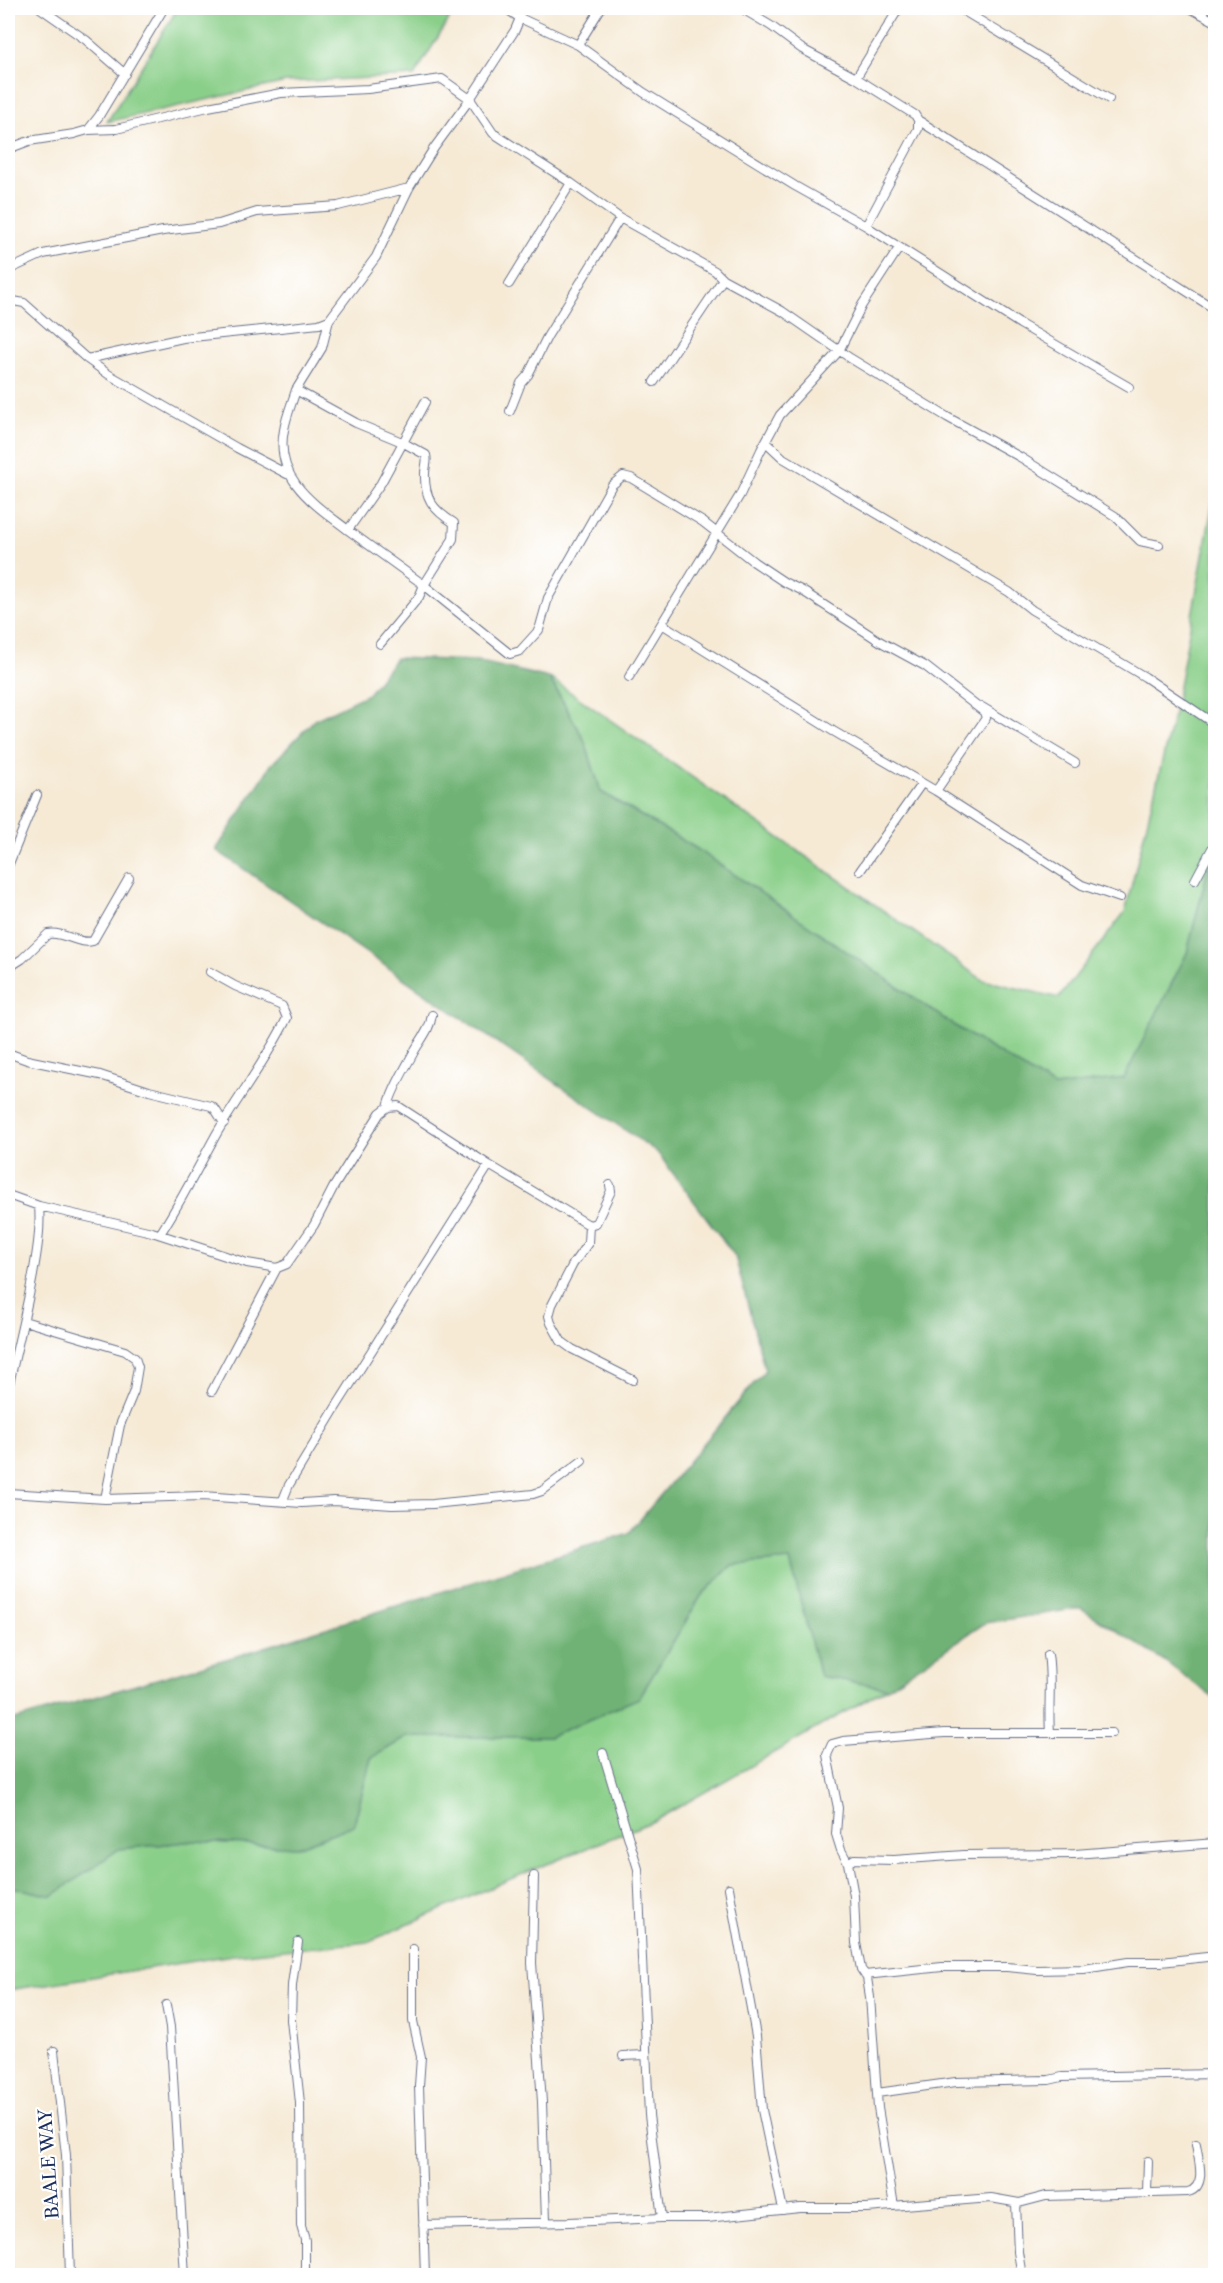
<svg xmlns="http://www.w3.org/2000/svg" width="1223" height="2283" font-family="'Libre Caslon Text',serif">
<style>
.green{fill:#8acf89;stroke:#527f74;stroke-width:1.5}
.forest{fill:#6fb275;stroke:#45706a;stroke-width:1.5}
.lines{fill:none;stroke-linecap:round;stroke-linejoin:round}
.minor-casing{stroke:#687088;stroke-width:10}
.minor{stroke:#fff;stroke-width:8}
.labels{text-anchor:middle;stroke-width:4.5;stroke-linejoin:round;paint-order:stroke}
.street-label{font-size:18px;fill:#1b2f5e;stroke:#fff}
</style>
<rect width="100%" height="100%" fill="#fff"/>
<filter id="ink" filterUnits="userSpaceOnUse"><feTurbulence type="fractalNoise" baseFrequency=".0167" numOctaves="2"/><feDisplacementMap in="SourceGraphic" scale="12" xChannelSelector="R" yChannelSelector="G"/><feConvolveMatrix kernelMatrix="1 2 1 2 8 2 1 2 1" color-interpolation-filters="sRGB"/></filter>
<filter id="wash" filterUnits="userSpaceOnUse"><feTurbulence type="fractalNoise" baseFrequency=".008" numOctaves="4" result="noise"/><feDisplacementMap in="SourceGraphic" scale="24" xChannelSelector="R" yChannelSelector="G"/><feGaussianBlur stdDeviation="1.35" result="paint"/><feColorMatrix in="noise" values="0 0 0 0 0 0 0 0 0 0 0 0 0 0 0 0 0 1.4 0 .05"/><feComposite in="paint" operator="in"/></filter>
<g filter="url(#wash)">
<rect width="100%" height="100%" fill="#f6ead5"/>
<path class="green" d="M178 8H456L414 76 286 82 107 122Z
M1215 491V841L1187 953 1124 1079 1054 1087 955 1026 697 849 601 792 584 739 550 678 983 980 1059 998 1125 912 1174 713Z
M790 1560 820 1676 887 1688 656 1820 508 1880 368 1942 233 1955 8 1990V1886L52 1896 119 1849 195 1841 297 1847 354 1825 371 1758 407 1737H549L639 1698 701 1596 732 1565Z"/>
<path class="forest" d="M396 658 477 661 549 678 584 739 601 792 697 849 955 1026 1054 1087 1124 1078 1187 953 1215 841V1699L1163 1660 1081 1608 985 1623 887 1688 820 1676 790 1560 732 1565 701 1596 639 1698 549 1737H407L371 1758 354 1825 297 1847 195 1841 119 1849 52 1896 8 1886V1722L243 1654 629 1533 765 1370 735 1256 657 1152 216 850 271 765 314 720 368 694Z"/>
</g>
<g filter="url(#ink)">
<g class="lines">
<g class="minor-casing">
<path id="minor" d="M40 8 86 40 125 74
M505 8 520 18 515 30 470 99 434 148 409 188 376 257 329 320 322 348 296 390 356 423 402 442 426 455C428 461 425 466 425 473 424 498 433 510 454 523L453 539 424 585 510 654 520 651 539 630 548 598 612 485 623 476 631 478 703 522 754 562 784 582 801 590 881 642 925 666 984 712 986 718 936 791
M741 8 771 26 802 49 856 78 915 115 918 120V129L866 226
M959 8 1109 99
M1190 8 1216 22
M520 18 578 45 643 92 680 115 795 186 866 226 1020 324 1129 387
M578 45 601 8
M856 78 899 8
M918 120 1213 308
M88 130 99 116 164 8
M8 149 29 141 74 134 88 130 116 129 208 107 281 93 368 89 442 79 470 99 493 133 571 183 509 284
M620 218 715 271 723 279 654 382
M8 270 43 254 163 231 219 224 257 212 338 206 409 188
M723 279 782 311 850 358 947 417 1020 457 1115 516 1140 541 1159 545
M8 300 24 303 87 359 108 374 237 448 287 474
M87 359 183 338 319 324 329 320
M296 390C292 403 286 417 284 430 274 479 314 504 348 530L381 483 425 402
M510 411 521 383 528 375 547 337 620 218 571 183
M766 442 783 458 1009 592 1032 610 1145 677 1216 725
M348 530 424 585 419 597 380 644
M662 624 833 731 936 791 1082 885 1120 898
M629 677 740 495 761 450 780 415 839 351 862 305 899 248
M982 707 1075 763
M8 866 37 795
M860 871 922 783
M1195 880 1216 841
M8 968 22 959 48 934C64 931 78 945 93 941L129 878
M8 1053 27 1060 100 1075 149 1091 211 1106 215 1109 224 1123
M388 1107C391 1091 407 1065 415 1050 422 1038 430 1029 432 1015
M8 1195 39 1206 152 1232 247 1263 277 1268 287 1264 314 1225 333 1188 380 1113 388 1107 398 1106 489 1165 589 1225 596 1223 611 1191 610 1185
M589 1225 588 1243 573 1264 552 1305 549 1316 551 1323 561 1341 572 1349 633 1380
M160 1234C181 1202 198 1167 217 1133 240 1094 267 1059 287 1018L282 1006 235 986 210 972
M24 1321 125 1351 135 1358 138 1367 134 1391 120 1425 105 1499
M8 1389C16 1351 26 1313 33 1275 37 1252 41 1229 39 1206
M212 1391 277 1268
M8 1493 105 1499 202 1496 302 1503 334 1501 392 1505 433 1504 533 1494 542 1491 582 1461
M283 1500 289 1485 336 1407 489 1165
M1048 1654C1052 1680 1048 1706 1050 1733
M603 1753 638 1869 649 2115 662 2218
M848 1863 854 1859 894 1860 964 1855 1075 1854 1216 1843
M534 1876 532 1963 542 2102 546 2221
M729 1888 756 2036 762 2110 783 2210
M298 1942 292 1985 291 2020 300 2103 301 2226 305 2240V2276
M413 1949V2021L421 2057 419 2086 425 2276
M865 1975 942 1967H1007L1037 1970 1084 1969 1128 1962H1161L1216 1956
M166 2005 170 2027 185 2276
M54 2051 66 2155 70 2276
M623 2056 646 2055
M877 2093 956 2082 1049 2080 1062 2077 1216 2074
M1147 2192 1148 2161
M1016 2203 1018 2252 1022 2276
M894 2206 878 2108 870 1997 867 1978 861 1969 856 1943 854 1896 848 1863 841 1850 836 1834 838 1808 827 1755 832 1744 843 1741 944 1733H1112
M423 2225 569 2222 662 2218H707L800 2208H867L991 2198 1019 2203 1046 2196 1188 2192C1208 2187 1198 2158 1196 2144"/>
</g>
<use href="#minor" class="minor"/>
</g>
</g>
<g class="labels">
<g class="street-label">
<text transform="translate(49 2164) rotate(-94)" y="6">BAALE WAY</text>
</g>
</g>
<rect width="1223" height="2283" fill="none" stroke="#fff" stroke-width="30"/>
</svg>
